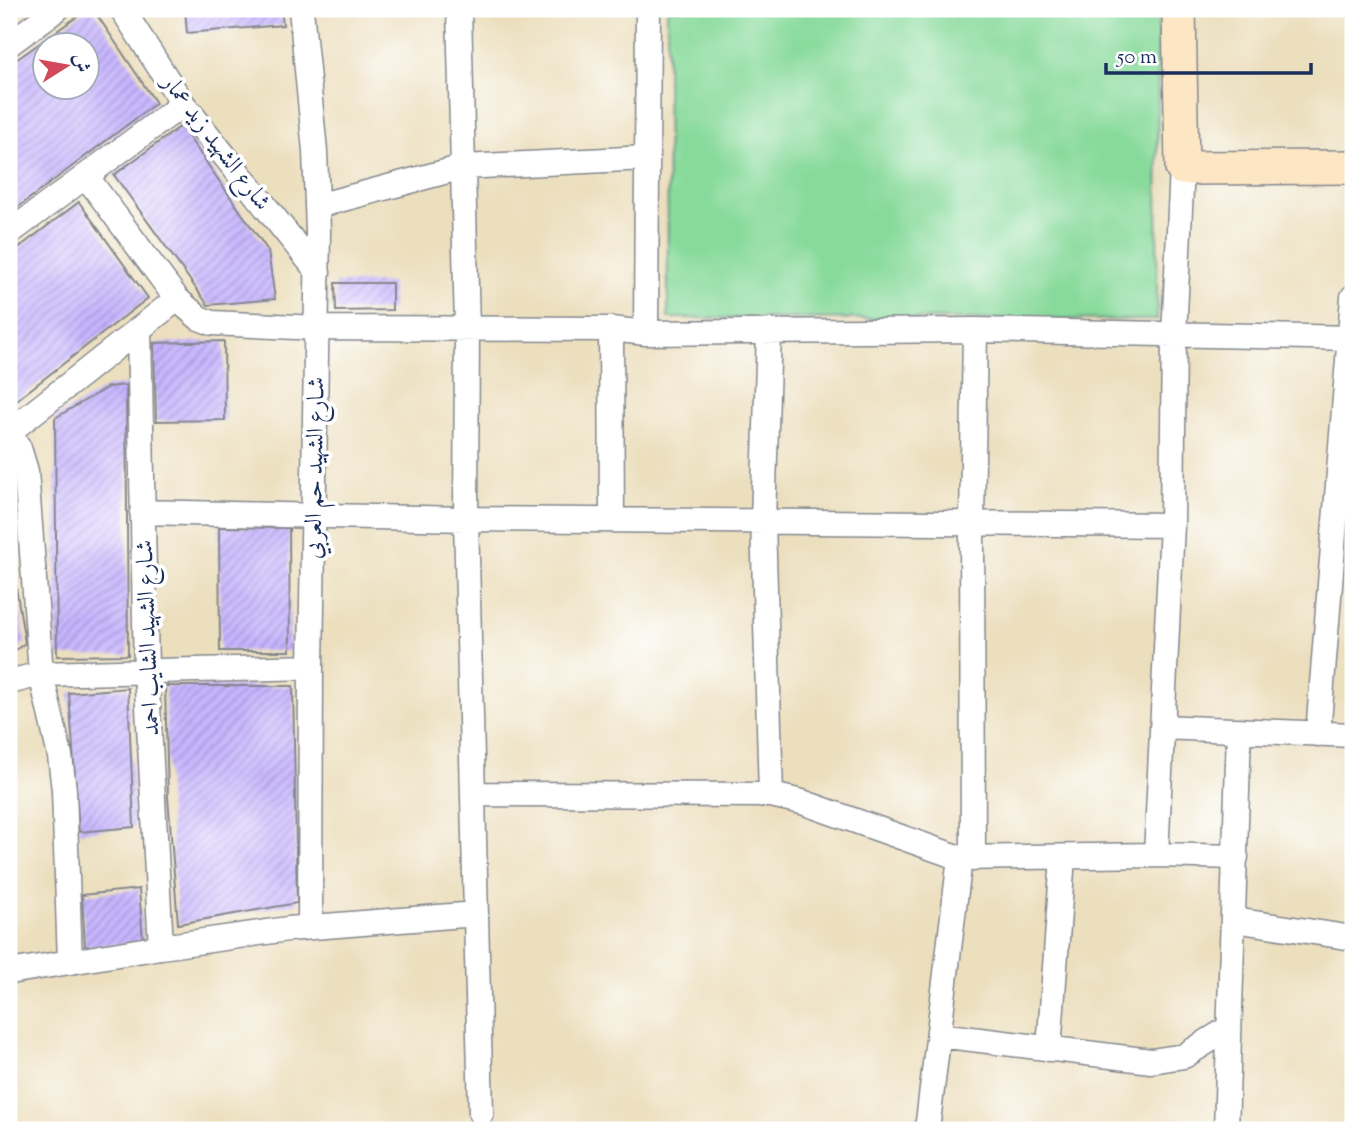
<svg xmlns="http://www.w3.org/2000/svg" width="1362" height="1139" font-family="'Sorts Mill Goudy',Amiri,serif">
<style>
.park{fill:#88da9b;stroke:#52847c;stroke-width:2}
.building{fill:url(#building-hatch);fill-rule:evenodd}
.lines{fill:none;stroke-linecap:round;stroke-linejoin:round}
.street-casing{stroke:#84878e;stroke-width:27}
.secondary-casing{stroke:#84878e;stroke-width:36}
.street{stroke:#fff;stroke-width:24}
.secondary{stroke:#fce6c4;stroke-width:33}
.labels{text-anchor:middle;stroke-width:7;stroke-linejoin:round;paint-order:stroke}
.street-label{font-size:24px;fill:#1b2f5e;stroke:#fff}
</style>
<defs>
<pattern id="building-hatch" width="6" height="6" patternUnits="userSpaceOnUse" patternTransform="scale(1.75)"><rect width="6" height="6" fill="#c7b5fe"/><path d="M-1 1l2-2M0 6l6-6M5 7l2-2" fill="none" stroke="#a194d1"/></pattern>
</defs>
<rect width="100%" height="100%" fill="#fff"/>
<filter id="ink" filterUnits="userSpaceOnUse"><feTurbulence type="fractalNoise" baseFrequency=".0143" numOctaves="2"/><feDisplacementMap in="SourceGraphic" scale="14" xChannelSelector="R" yChannelSelector="G"/><feConvolveMatrix kernelMatrix="1 2 1 2 8 2 1 2 1" color-interpolation-filters="sRGB"/></filter>
<filter id="wash" filterUnits="userSpaceOnUse"><feTurbulence type="fractalNoise" baseFrequency=".00686" numOctaves="4" result="noise"/><feDisplacementMap in="SourceGraphic" scale="28" xChannelSelector="R" yChannelSelector="G"/><feGaussianBlur stdDeviation="1.57" result="paint"/><feColorMatrix in="noise" values="0 0 0 0 0 0 0 0 0 0 0 0 0 0 0 0 0 1.4 0 .05"/><feComposite in="paint" operator="in"/></filter>
<g filter="url(#wash)">
<rect width="100%" height="100%" fill="#ecdfbe"/>
<path class="park" d="M667 9H1158L1157 320 668 318Z"/>
<g id="blocks">
<path class="building" d="M88 9H93L156 103 9 214V65ZM46 46H88V88H46Z
M185 9H281L283 25 187 33Z
M181 126 268 251 275 299 208 305 114 175Z
M79 202 148 298 9 406V255Z
M335 283H392V310L336 311Z
M224 341 225 420 156 421 154 343Z
M126 385 128 655 57 656 55 418 108 387Z
M219 527 289 528 290 651H220Z
M9 543 25 643 9 655Z
M165 686H293L297 903 178 924 168 797Z
M128 688 134 827 79 832 69 693Z
M139 889 143 941 85 947 82 895Z"/>
</g>
</g>
<g filter="url(#ink)">
<use href="#blocks" fill-opacity="0" stroke="#84878e" stroke-width="2"/>
<g class="lines">
<g class="street-casing">
<path id="street" d="M122 9 183 104 318 272
M301 9 315 151 318 231 311 667 310 927
M459 9 467 328 466 519 481 1114
M9 44 57 9
M86 176 177 299 199 318 212 323 317 328 611 329 646 333 975 330 1353 338
M317 206 463 167 647 158
M9 233 183 104
M139 329 146 670 161 947
M611 329 612 519
M769 331 763 521 771 795
M646 333 648 9
M9 432 19 448 26 471 41 674 60 756 64 790 70 962
M9 432 177 299
M142 512 466 519 1172 525
M9 682 41 674 311 667
M1162 727 1353 735
M1318 734 1353 297
M473 794 771 795 802 802 960 858 1156 855 1236 857
M1156 855 1172 525 1174 335 1182 168
M973 859 972 523 975 330
M1234 920 1353 938
M9 972 161 947 288 929 476 914
M939 1035 1151 1061 1184 1056 1229 1028
M1049 1049 1063 857
M927 1130 960 858
M1226 1130 1239 730"/>
</g>
<g class="secondary-casing">
<path id="secondary" d="M1179 9 1182 168 1353 167"/>
</g>
<use href="#street" class="street"/>
<use href="#secondary" class="secondary"/>
</g>
</g>
<g class="labels">
<g class="street-label">
<text transform="translate(217 142) rotate(53)" y="8">شارع الشهيد زيد عمار</text>
<text transform="translate(314 468) rotate(-89)" y="8">شـارع الشهيد حم العربي</text>
<text transform="translate(147 638) rotate(-92)" y="8">شـارع الشهيد الشايب احمد</text>
</g>
</g>
<rect width="1362" height="1139" fill="none" stroke="#fff" stroke-width="35"/>
<g transform="translate(66 66) rotate(79)"><circle r="33" fill="#ffffff" stroke="#a4acbf" stroke-width="2"/>
<path d="M0-5L12 26L0 18L-12 26Z" fill="#d1495b"/>
<text y="-10" font-size="19" font-weight="bold" text-anchor="middle" fill="#1b2f5e">ش</text>
</g>
<path d="M1106 63v10h205v-10" fill="none" stroke="#1b2f5e" stroke-width="3.5"/>
<text x="1117" y="63" font-size="21" fill="#1b2f5e" stroke="#ffffff" stroke-width="5" paint-order="stroke">50 m</text>
</svg>
